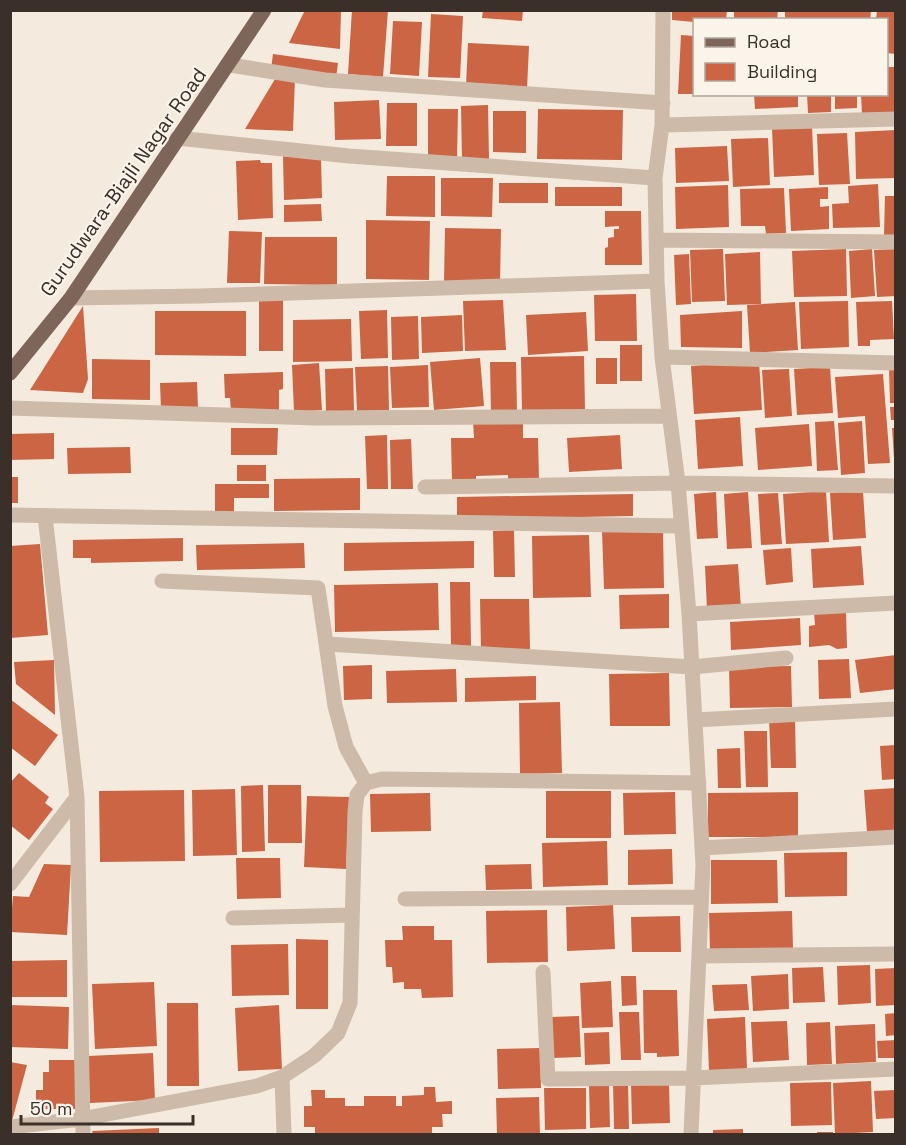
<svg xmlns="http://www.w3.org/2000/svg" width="906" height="1145" font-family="'Space Grotesk',sans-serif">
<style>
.building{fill:#cc6544}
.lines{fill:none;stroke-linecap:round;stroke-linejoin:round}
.minor{stroke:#cdbaa9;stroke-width:15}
.major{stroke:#7d655a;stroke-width:15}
.labels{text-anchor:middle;stroke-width:4.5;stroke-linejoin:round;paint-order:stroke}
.street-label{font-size:20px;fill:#3a2f29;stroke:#fbf4eb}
</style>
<rect width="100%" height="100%" fill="#f4eade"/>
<path class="building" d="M305 10H341L340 49 289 43Z
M352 10H388L383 77 348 74Z
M483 10H523L522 21 482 18Z
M672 10H727L726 20H694V22L672 20Z
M734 10H778L777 20H734Z
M785 10H866L871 11 870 20H785Z
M877 10H896V54L886 53V20H876Z
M431 14 463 16 460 78 428 77Z
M393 21 422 22 419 76 390 74Z
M681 35 694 36V94H678Z
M468 43 529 46 527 89 466 86Z
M273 54 338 63 336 78 271 69Z
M886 67H896V113L862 114 861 94H886Z
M278 74 295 78 293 131 245 129Z
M754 94H798V107L755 109Z
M807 94H831V112L808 113Z
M835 94H857V108L835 109Z
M379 100 381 139 335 140 334 102Z
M387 103H417V146H386Z
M488 105 489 159 462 160 461 106Z
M428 109H458L457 159H428Z
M538 109 623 110 622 160 537 159Z
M493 111H526V153L493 152Z
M812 126 814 175 774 177 772 127Z
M896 130V178L856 179 855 132Z
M847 133 850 184 819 185 817 134Z
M768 138 770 185 733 187 731 139Z
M727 146 729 181 676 183 675 148Z
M283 156 321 158 322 198 284 200Z
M260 160 261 163H272L273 218 238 220 236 161Z
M387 176H435V217L386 216Z
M441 178H493L492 217 441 216Z
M499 183H548V203H499Z
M878 184 880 227 833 228 832 204 849 203 848 186Z
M728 185 729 227 676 229 675 187Z
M555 187H622V206H555Z
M828 187V199H820V207L829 206V229L791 231 789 189Z
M784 188 786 233 766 234 765 226H741L740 189Z
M885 196H896V235H884Z
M321 204 322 221 284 222V205Z
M605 211H641L642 265H605V248L608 247V238L614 237V229H619V226L605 227Z
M366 220 430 221 429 280 366 279Z
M445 228 501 229 500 283 444 282Z
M229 231 262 232 260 283H227Z
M265 237H337V285L264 284Z
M723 249 725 301 692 302 690 250Z
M846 249 847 296 794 297 792 251Z
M872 249 875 296 851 298 849 251Z
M896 249V296L877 297 874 250Z
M760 252 761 304 727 305 725 254Z
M689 254 691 304 676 305 674 255Z
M636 294 637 341H595L594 295Z
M259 300H283V351H259Z
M503 300 506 350 465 351 463 301Z
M848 301 849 347 801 349 799 302Z
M892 301 894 339 870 340V346H858L856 302Z
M795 302 798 350 750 353 747 305Z
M83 306 88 379 83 393 30 390Z
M387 310 388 358 361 359 359 311Z
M155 311H246V356L155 355Z
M742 311V348L681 347 680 315Z
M586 312 588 351 528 355 526 315Z
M462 315 463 351 422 353 421 317Z
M418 316 419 359 392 360 391 317Z
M351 319 352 361 293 362V320Z
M620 345H642V381H620Z
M584 356 585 411 522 412 521 357Z
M480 358 484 406 434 410 430 362Z
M596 358H617V384H596Z
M92 359 150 360V400L92 399Z
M759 361 762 410 694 414 691 366Z
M490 362H516L517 413H491Z
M319 363 322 410 294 412 292 365Z
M428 365 429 407 392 408 390 367Z
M388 366 389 410 357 411 355 367Z
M830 367 833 413 797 415 794 369Z
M353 368 354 411 326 412 325 369Z
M789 369 792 416 765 418 762 370Z
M889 369H896V403H890Z
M283 372V389L279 390V410L231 412 230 398H225L224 374Z
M883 374 890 463 868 464 865 416 838 418 835 377Z
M197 382 198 408 161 409 160 383Z
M890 407H896V420H891Z
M740 417 743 466 698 469 695 420Z
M473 420H523V438H538L539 480 508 481V475L476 476V482H452L451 438H474Z
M834 421 838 470 817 471 815 422Z
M862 421 865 473 841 475 838 423Z
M809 424 812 466 758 470 755 428Z
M231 428H278L277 455H231Z
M892 428H896V458H894Z
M54 433V459L10 460V434Z
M387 435 388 489H367L365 436Z
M620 435 622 469 569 472 567 438Z
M411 439 413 489H391L390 440Z
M130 447 131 473 68 474 67 448Z
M237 465H266V481H237Z
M10 477H18V503H10Z
M360 478V510L274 511V479Z
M215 484H269V498H234V518H215Z
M826 491 829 542 786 544 783 494Z
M863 491 866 538 833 540 830 493Z
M716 492 718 538 697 539 694 494Z
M748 492 752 548 727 549 724 494Z
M778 493 782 544 761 545 758 494Z
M633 494V516L457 519V497Z
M514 530 515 577H494L493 531Z
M663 530 664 588 604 589 602 531Z
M589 535 591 597 533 598 532 536Z
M183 538V561L91 563V558H73V540Z
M474 541V568L344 571V543Z
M304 543 305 568 197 570 196 545Z
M40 544 48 635 10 638V546Z
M861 546 864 585 813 588 811 549Z
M791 548 793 582 766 585 763 550Z
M738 564 741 608 707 610 705 566Z
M450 582H470L471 646H451Z
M438 583 439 630 335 632 334 585Z
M669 594V628L620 629 619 595Z
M480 599H529L530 649 481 650Z
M846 611 847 648 837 649 829 645 809 647V626L815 625 814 612Z
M800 618 801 645 731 650 730 622Z
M896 655V689L860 693 855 660Z
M849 659 851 698 819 699 818 660Z
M54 660 55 715 16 684 14 662Z
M372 665V699L344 700 343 666Z
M791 666 792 707 730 708 729 667Z
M456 669 457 702 387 703 386 671Z
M669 673 670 726H610L609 674Z
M536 676V700L465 702V678Z
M10 699 58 735 35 766 10 747Z
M560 702 562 773 520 774 519 703Z
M769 719H795L796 768H771Z
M744 731H767L768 787H746Z
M896 745V779L882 780 880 746Z
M740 748 741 788H718L717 749Z
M19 773 49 797 45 803 53 809 29 840 10 825V783Z
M263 785 265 851 242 852 241 786Z
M268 785H301L302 843H268Z
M896 788V831L867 832 864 790Z
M235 789 237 855 193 856 192 790Z
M184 790 185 861 100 862 99 791Z
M546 791H611V838H546Z
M675 792 676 834 624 835 623 793Z
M798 792V837H708V793Z
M430 793 431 831 371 832 370 794Z
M307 796 349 797 346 869 304 867Z
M607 841 608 885 543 887 542 843Z
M672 849 673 884 628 885V850Z
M847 852V896L785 897 784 853Z
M236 858H280L281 898 237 899Z
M711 860H777L778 903 711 904Z
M44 864 71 865 67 935 10 932 13 896 29 897Z
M531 864 532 889 486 890 485 865Z
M613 905 615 949 567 951 566 907Z
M547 910 548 962 487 963 486 911Z
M792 911 793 949 710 951 709 913Z
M680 916 681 952H632L631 917Z
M402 926H434V940H452L453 997 422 998 421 989H404V982L393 983 392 967H386L385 940H403Z
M296 939 328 940V1009H296Z
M288 944 289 995 232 996 231 945Z
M67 960V997H10V961Z
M870 965 871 1003 838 1005 837 966Z
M823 967 825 1002 793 1003 792 968Z
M896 968V1005L876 1006 875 969Z
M788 974 789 1009 753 1011 751 976Z
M621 976H636L637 1005 622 1006Z
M611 981 613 1027 582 1028 580 983Z
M154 982 157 1046 95 1049 92 984Z
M747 984 749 1010 714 1011 712 985Z
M643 990H677L679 1056 657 1057V1053H644Z
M167 1003H198L199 1086H167Z
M10 1005 69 1007 68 1049 10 1047Z
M279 1005 282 1069 238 1071 235 1008Z
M619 1012H639L641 1060H621Z
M896 1013V1035L886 1036 885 1014Z
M579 1016 581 1057 553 1058 551 1017Z
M745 1017 747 1069 709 1071 707 1019Z
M787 1021 789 1060 753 1062 751 1022Z
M830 1022 832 1064 807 1065 806 1023Z
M875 1024 876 1062 836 1064 835 1026Z
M609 1032 610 1064 585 1065 584 1033Z
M896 1040V1058H878L877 1041Z
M540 1048 541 1088 498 1089 497 1049Z
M153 1053 155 1100 90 1103 88 1056Z
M49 1060H80V1109H36V1090H43V1072H49Z
M10 1062 27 1065 12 1121 10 1120Z
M871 1081 873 1132 835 1134 833 1083Z
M613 1082H628L629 1129H614Z
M831 1082 832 1125 791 1126 790 1083Z
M669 1083 670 1123 632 1124 631 1084Z
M609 1084 610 1127 590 1128 589 1085Z
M424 1087H435L436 1102 452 1101V1114H442L443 1127H432V1134H315V1127H304V1106H312L311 1090H325V1098H345V1106H364V1096H396V1106H402V1096L424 1095Z
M544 1088H586V1129L545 1130Z
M896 1090V1118L876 1119 874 1091Z
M539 1097 540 1134H497L496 1098Z
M159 1128V1134H93L92 1131Z
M743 1129V1134H713V1130Z
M817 1132H833V1134H817Z"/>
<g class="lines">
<path class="minor" d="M663 10 662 125 655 178 657 281 662 357 678 483 689 614 703 865 691 1134
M230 65 325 80 663 103
M662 125 896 119
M177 138 349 156 655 178
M658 240 896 242
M71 298 199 296 657 281
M662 357 896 363
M10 408 316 418 668 416
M425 487 678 483 896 486
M10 515 680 526
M45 516 77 797 83 1134
M162 581 318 588 335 706 346 747 366 783
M689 614 896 603
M328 644 692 667 786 658
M695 720 896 709
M702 848 896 837
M10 884 77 797
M405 899 701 897
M233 918 352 915
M699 956 896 954
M543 972 548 1079 692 1078 896 1069
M282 1077 284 1134
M10 1127 81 1119 257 1086 282 1077 314 1056 338 1033 350 1003 355 812 357 795 366 783 382 779 699 783"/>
<path class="major" d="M10 373 71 298 264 10"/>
</g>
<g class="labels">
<g class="street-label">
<text transform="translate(123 182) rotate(-55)" y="7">Gurudwara-Biajli Nagar Road</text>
</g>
</g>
<rect width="906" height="1145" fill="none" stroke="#3a2f29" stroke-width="24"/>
<rect x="693" y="18" width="195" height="78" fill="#fbf4eb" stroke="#aea59d" stroke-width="1.5"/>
<rect x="705" y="38" width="30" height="9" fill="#7d655a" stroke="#aea59d" stroke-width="1.5"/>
<text x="747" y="48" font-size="18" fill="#3a2f29">Road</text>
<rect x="705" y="63" width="30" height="18" fill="#cc6544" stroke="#aea59d" stroke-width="1.5"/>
<text x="747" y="78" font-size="18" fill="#3a2f29">Building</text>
<path d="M21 1115v9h172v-9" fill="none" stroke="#3a2f29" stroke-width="3"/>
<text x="30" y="1115" font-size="18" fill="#3a2f29" stroke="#fbf4eb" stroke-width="4.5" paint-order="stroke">50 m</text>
</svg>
